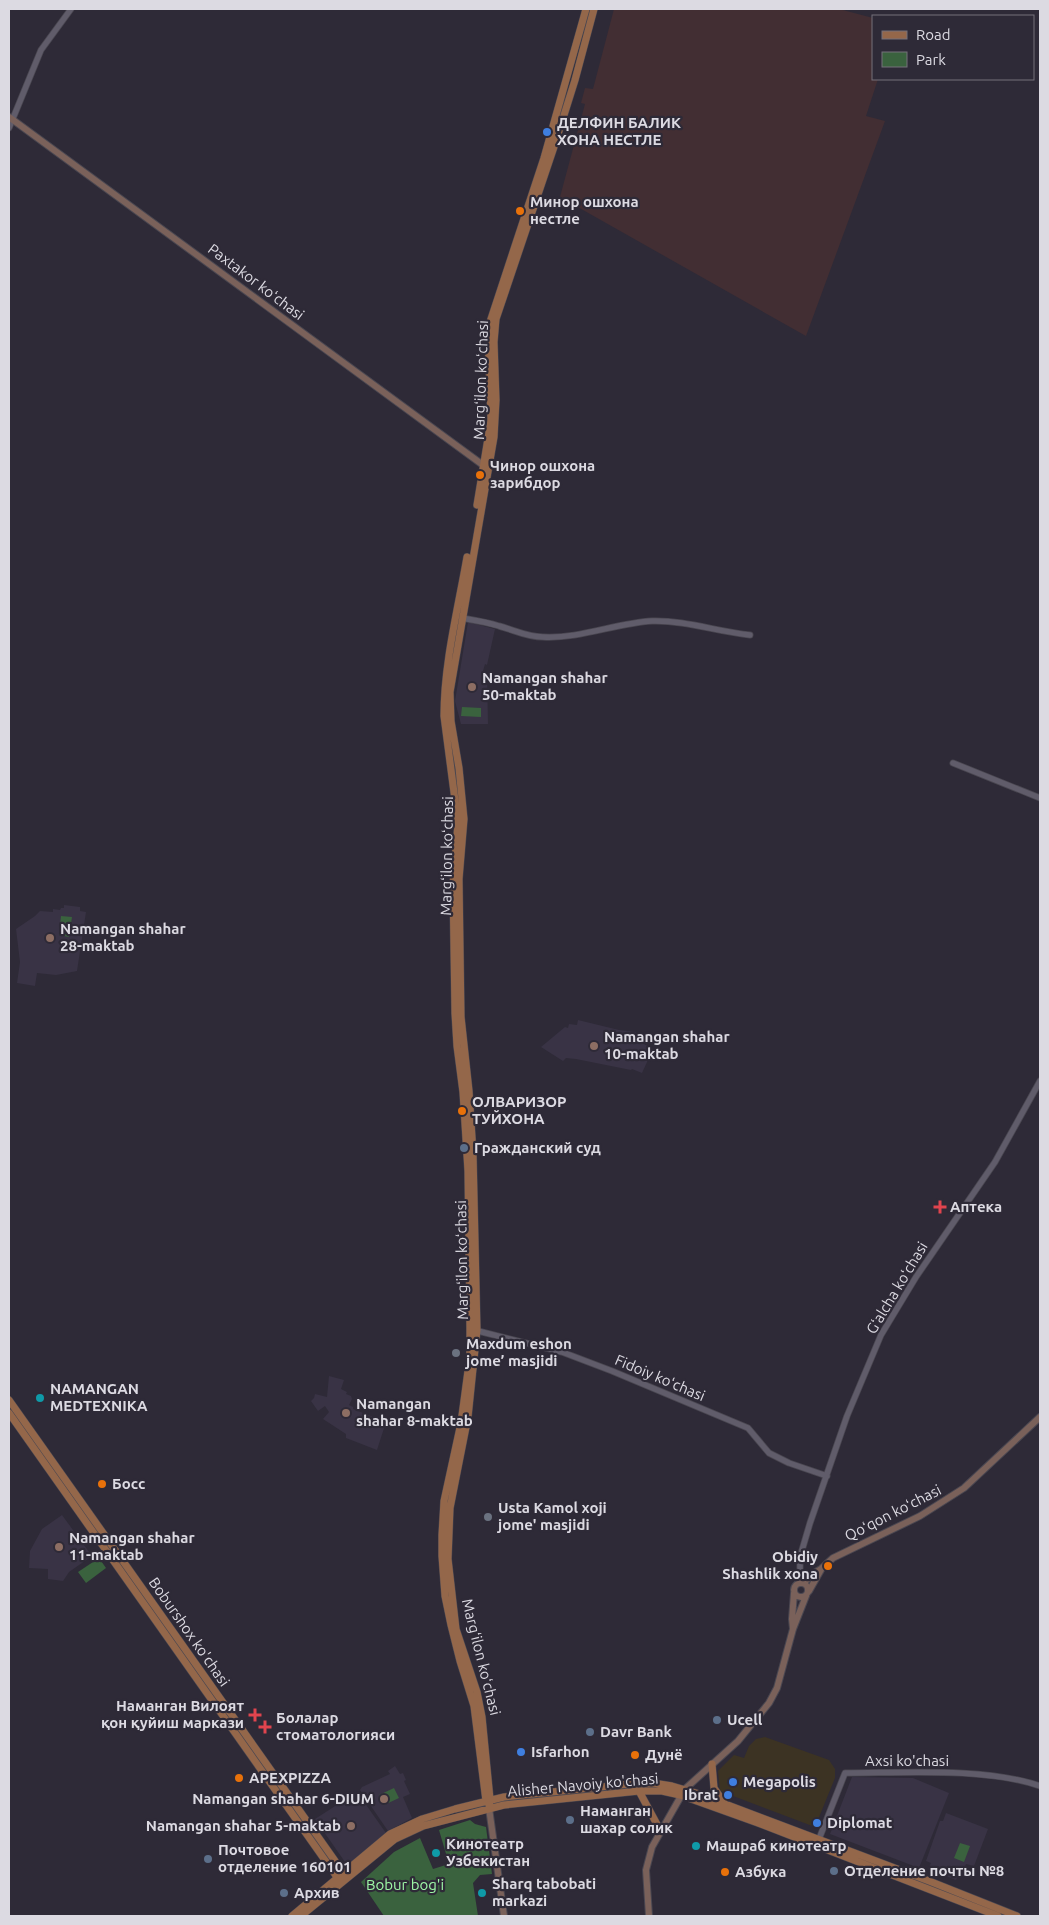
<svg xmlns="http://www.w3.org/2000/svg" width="1049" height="1925" font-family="Ubuntu,sans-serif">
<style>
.commercial{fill:#3c3323}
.industrial{fill:#422e33}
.built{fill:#393345}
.green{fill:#3a623e}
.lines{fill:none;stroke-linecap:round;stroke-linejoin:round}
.tertiary-casing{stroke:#4a4751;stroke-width:7}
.secondary-casing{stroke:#4a4751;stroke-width:8}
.primary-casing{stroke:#4a4751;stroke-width:8}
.tertiary{stroke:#605c6a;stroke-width:5.5}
.secondary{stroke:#7a615a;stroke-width:6}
.primary{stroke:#94674a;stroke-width:7}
.shop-dot{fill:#3f7fe0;stroke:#2e2a37;stroke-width:2}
.food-dot{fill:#e8710a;stroke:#2e2a37;stroke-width:2}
.education-dot{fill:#8d6e63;stroke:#2e2a37;stroke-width:2}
.service-dot{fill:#5c6f8a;stroke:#2e2a37;stroke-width:2}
.health-dot{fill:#e0444e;stroke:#2e2a37;stroke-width:2}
.worship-dot{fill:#6b7280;stroke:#2e2a37;stroke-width:2}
.culture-dot{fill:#0f9aa8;stroke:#2e2a37;stroke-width:2}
.labels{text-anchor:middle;stroke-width:4.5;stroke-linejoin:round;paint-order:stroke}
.poi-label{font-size:15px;font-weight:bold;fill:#dcdae2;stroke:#2e2a37;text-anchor:start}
.street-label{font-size:15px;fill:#dcdae2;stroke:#2e2a37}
.park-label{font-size:15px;fill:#9ef7a6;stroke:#2e2a37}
</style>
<rect width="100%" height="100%" fill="#2e2a37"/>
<path class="commercial" d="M765 1737 829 1760 835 1769V1778L815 1827 720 1791 718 1771 734 1755 744 1758 749 1746 756 1739Z"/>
<path class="industrial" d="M614 9H839L873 18V79H878L866 116 885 121 806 336 560 197 585 104 581 103 585 88 593 89Z"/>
<path class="built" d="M468 622 495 629 487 665 485 664 483 671 487 673 488 724H461L455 701Z
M64 905 80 907V911L86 912 77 971 56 975 37 973 35 986 17 983 20 962 16 929 35 916 40 911 53 912V909L60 910 61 908H64Z
M578 1020 619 1030 636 1032 634 1041 642 1043 653 1049 642 1073 632 1069 631 1070 576 1059 566 1058 563 1061 541 1047 565 1027 568 1028 569 1024 577 1025Z
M329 1376 344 1380 341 1389 347 1392 346 1394 351 1396 352 1399 349 1405 353 1407V1409L386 1422 377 1450 346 1438V1434L323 1419 329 1412 325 1406 318 1411 311 1401 314 1398 315 1394 327 1397Z
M62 1515 92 1556 69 1572 63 1581 48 1579V1569L29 1568 30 1551 42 1529Z
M395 1766 400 1774 403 1773 406 1780 404 1781 410 1794 403 1797 412 1818 388 1831 360 1790 362 1787 390 1774 388 1771Z
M852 1777 913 1778 949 1793 919 1868 830 1834Z
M357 1792 386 1833 350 1863 345 1862 315 1819Z
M946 1813 988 1829 974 1866 966 1864 962 1874 959 1873 956 1880 928 1869 931 1863 926 1861 940 1821H943Z"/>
<path class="green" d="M462 707 481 708V717L461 716Z
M61 916 72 917 69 937 59 935Z
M99 1558 106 1568 86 1583 78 1572Z
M394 1788 399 1798 384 1805 379 1795Z
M470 1820 475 1824 486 1827 492 1874 480 1875 473 1883 478 1916H384L361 1882 394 1852 420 1838 433 1869 449 1864 439 1830Z
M960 1843 970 1846 964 1862 954 1858Z"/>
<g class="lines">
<g class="tertiary-casing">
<path id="tertiary" d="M9 128 41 50 71 9
M462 618C474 620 487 622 499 626 514 630 527 637 543 637 580 639 616 623 652 621 685 620 718 632 750 635
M953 763 1040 798
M470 1329 562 1352 612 1371 748 1428 769 1453 789 1463 827 1476
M800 1583V1557L810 1523 847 1416 881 1335 916 1277 995 1162 1040 1081
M819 1839 845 1773C903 1773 985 1767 1040 1786"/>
</g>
<g class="secondary-casing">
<path id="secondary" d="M9 117 487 468
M794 1590a7 7 0 1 1 14 0a7 7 0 1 1-14 0Z
M804 1583 811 1575 821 1569
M809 1591 822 1568 833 1558 920 1516 964 1488 1040 1417
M793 1629 792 1619 794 1593
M489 1808 504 1916
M649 1916 646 1870 652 1847 685 1789 738 1741 769 1703 777 1688 793 1629 806 1596"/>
</g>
<g class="primary-casing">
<path id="primary" d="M477 505 491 420 488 338 490 322 544 158 586 9
M467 557C458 609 444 663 444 716L458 823 453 884 455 1013 457 1046 463 1092 468 1171 470 1329V1356L461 1423 444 1501 442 1535V1556L445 1596 451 1625 460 1661 474 1706 486 1801
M9 1400 345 1875
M9 1413 339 1880
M712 1764 714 1788 725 1804
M639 1791 660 1830
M489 1808 490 1799 482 1717 477 1692 456 1629 448 1559 450 1508 468 1417 477 1330 473 1153 469 1091 461 1017 459 879 464 819 459 768 451 721 450 692 494 437 496 400 494 342 496 319 554 147 575 80 594 9
M292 1916 390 1834 422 1819 455 1809 504 1797 629 1784 653 1783 672 1786 696 1793 929 1881 1017 1916
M301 1916 395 1839 423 1826 504 1805 639 1791H662L680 1795 758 1823 998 1916"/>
</g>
<use href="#tertiary" class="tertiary"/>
<use href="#secondary" class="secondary"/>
<use href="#primary" class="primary"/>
</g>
<g class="shop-dot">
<circle cx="547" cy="132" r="5"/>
<circle cx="521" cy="1752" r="5"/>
<circle cx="733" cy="1782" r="5"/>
<circle cx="728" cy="1795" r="5"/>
<circle cx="817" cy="1823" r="5"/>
</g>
<g class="food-dot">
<circle cx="520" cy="211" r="5"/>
<circle cx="480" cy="475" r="5"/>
<circle cx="462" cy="1111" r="5"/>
<circle cx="102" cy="1484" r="5"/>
<circle cx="828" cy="1566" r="5"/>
<circle cx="635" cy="1755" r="5"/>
<circle cx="239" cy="1778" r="5"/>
<circle cx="725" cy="1872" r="5"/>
</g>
<g class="education-dot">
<circle cx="472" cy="687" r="5"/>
<circle cx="50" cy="938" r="5"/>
<circle cx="594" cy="1046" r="5"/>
<circle cx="346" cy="1413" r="5"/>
<circle cx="59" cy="1547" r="5"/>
<circle cx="384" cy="1799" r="5"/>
<circle cx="351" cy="1826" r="5"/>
</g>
<g class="service-dot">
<circle cx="464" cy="1148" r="5"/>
<circle cx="717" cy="1720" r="5"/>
<circle cx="590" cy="1732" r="5"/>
<circle cx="570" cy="1820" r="5"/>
<circle cx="208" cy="1859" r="5"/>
<circle cx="834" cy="1871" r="5"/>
<circle cx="284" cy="1893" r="5"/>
</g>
<g class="health-dot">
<path d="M937.5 1199.5h5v5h5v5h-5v5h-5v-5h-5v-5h5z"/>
<path d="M252.5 1707.5h5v5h5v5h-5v5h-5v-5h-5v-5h5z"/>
<path d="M262.5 1719.5h5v5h5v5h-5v5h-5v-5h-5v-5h5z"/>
</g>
<g class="worship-dot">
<circle cx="456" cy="1353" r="5"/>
<circle cx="488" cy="1517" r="5"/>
</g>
<g class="culture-dot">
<circle cx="40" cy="1398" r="5"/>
<circle cx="696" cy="1846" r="5"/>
<circle cx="436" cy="1853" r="5"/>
<circle cx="482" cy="1893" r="5"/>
</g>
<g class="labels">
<g class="poi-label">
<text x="557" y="128">ДЕЛФИН БАЛИК<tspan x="557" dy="17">ХОНА НЕСТЛЕ</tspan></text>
<text x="530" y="207">Минор ошхона<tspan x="530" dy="17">нестле</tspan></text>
<text x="490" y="471">Чинор ошхона<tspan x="490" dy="17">зарибдор</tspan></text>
<text x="482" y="683">Namangan shahar<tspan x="482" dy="17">50-maktab</tspan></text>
<text x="60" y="934">Namangan shahar<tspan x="60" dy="17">28-maktab</tspan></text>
<text x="604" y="1042">Namangan shahar<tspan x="604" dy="17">10-maktab</tspan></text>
<text x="472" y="1107">ОЛВАРИЗОР<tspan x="472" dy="17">ТУЙХОНА</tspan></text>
<text x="474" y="1153">Гражданский суд</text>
<text x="950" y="1212">Аптека</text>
<text x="466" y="1349">Maxdum eshon<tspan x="466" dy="17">jome’ masjidi</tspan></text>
<text x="50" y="1394">NAMANGAN<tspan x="50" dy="17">MEDTEXNIKA</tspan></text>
<text x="356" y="1409">Namangan<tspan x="356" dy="17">shahar 8-maktab</tspan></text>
<text x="112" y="1489">Босс</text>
<text x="498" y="1513">Usta Kamol xoji<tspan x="498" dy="17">jome' masjidi</tspan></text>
<text x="69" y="1543">Namangan shahar<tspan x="69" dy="17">11-maktab</tspan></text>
<text x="818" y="1562" text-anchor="end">Obidiy<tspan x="818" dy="17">Shashlik xona</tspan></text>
<text x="244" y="1711" text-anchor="end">Наманган Вилоят<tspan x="244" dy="17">қон қуйиш маркази</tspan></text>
<text x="276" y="1723">Болалар<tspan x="276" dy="17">стоматологияси</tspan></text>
<text x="727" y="1725">Ucell</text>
<text x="600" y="1737">Davr Bank</text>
<text x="531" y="1757">Isfarhon</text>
<text x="645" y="1760">Дунё</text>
<text x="249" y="1783">APEXPIZZA</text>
<text x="743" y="1787">Megapolis</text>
<text x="718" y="1800" text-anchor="end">Ibrat</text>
<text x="374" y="1804" text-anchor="end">Namangan shahar 6-DIUM</text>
<text x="580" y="1816">Наманган<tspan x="580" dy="17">шахар солик</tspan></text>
<text x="827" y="1828">Diplomat</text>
<text x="341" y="1831" text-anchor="end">Namangan shahar 5-maktab</text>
<text x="446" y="1849">Кинотеатр<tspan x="446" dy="17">Узбекистан</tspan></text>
<text x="706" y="1851">Машраб кинотеатр</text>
<text x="218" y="1855">Почтовое<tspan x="218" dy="17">отделение 160101</tspan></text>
<text x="844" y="1876">Отделение почты №8</text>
<text x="735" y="1877">Азбука</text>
<text x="492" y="1889">Sharq tabobati<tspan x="492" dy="17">markazi</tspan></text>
<text x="294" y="1898">Архив</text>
</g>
<g class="street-label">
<text transform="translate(256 282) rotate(37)" y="5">Paxtakor koʻchasi</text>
<text transform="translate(481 380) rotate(-88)" y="5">Margʻilon koʻchasi</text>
<text transform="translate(447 856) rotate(-89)" y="5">Margʻilon koʻchasi</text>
<text transform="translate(462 1260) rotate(-91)" y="5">Margʻilon koʻchasi</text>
<text transform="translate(897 1288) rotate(-59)" y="5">Gʻalcha koʻchasi</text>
<text transform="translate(660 1378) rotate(23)" y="5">Fidoiy koʻchasi</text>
<text transform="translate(893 1513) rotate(-27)" y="5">Qoʻqon koʻchasi</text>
<text transform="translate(189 1632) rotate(55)" y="5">Boburshox ko'chasi</text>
<text transform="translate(481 1657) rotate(76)" y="5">Margʻilon koʻchasi</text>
<text x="907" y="1766">Axsi ko'chasi</text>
<text transform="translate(583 1785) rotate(-5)" y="5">Alisher Navoiy ko'chasi</text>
</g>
<g class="park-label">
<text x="405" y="1890">Bobur bog'i</text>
</g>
</g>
<rect width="1049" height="1925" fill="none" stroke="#dcdae2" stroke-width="20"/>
<rect x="872" y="15" width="162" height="65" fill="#2e2a37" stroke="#74707b"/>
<rect x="882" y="31" width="25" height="8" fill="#94674a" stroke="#74707b"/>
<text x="916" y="40" font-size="15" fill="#dcdae2">Road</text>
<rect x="882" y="52" width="25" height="15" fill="#3a623e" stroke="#74707b"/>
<text x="916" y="65" font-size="15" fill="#dcdae2">Park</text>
</svg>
